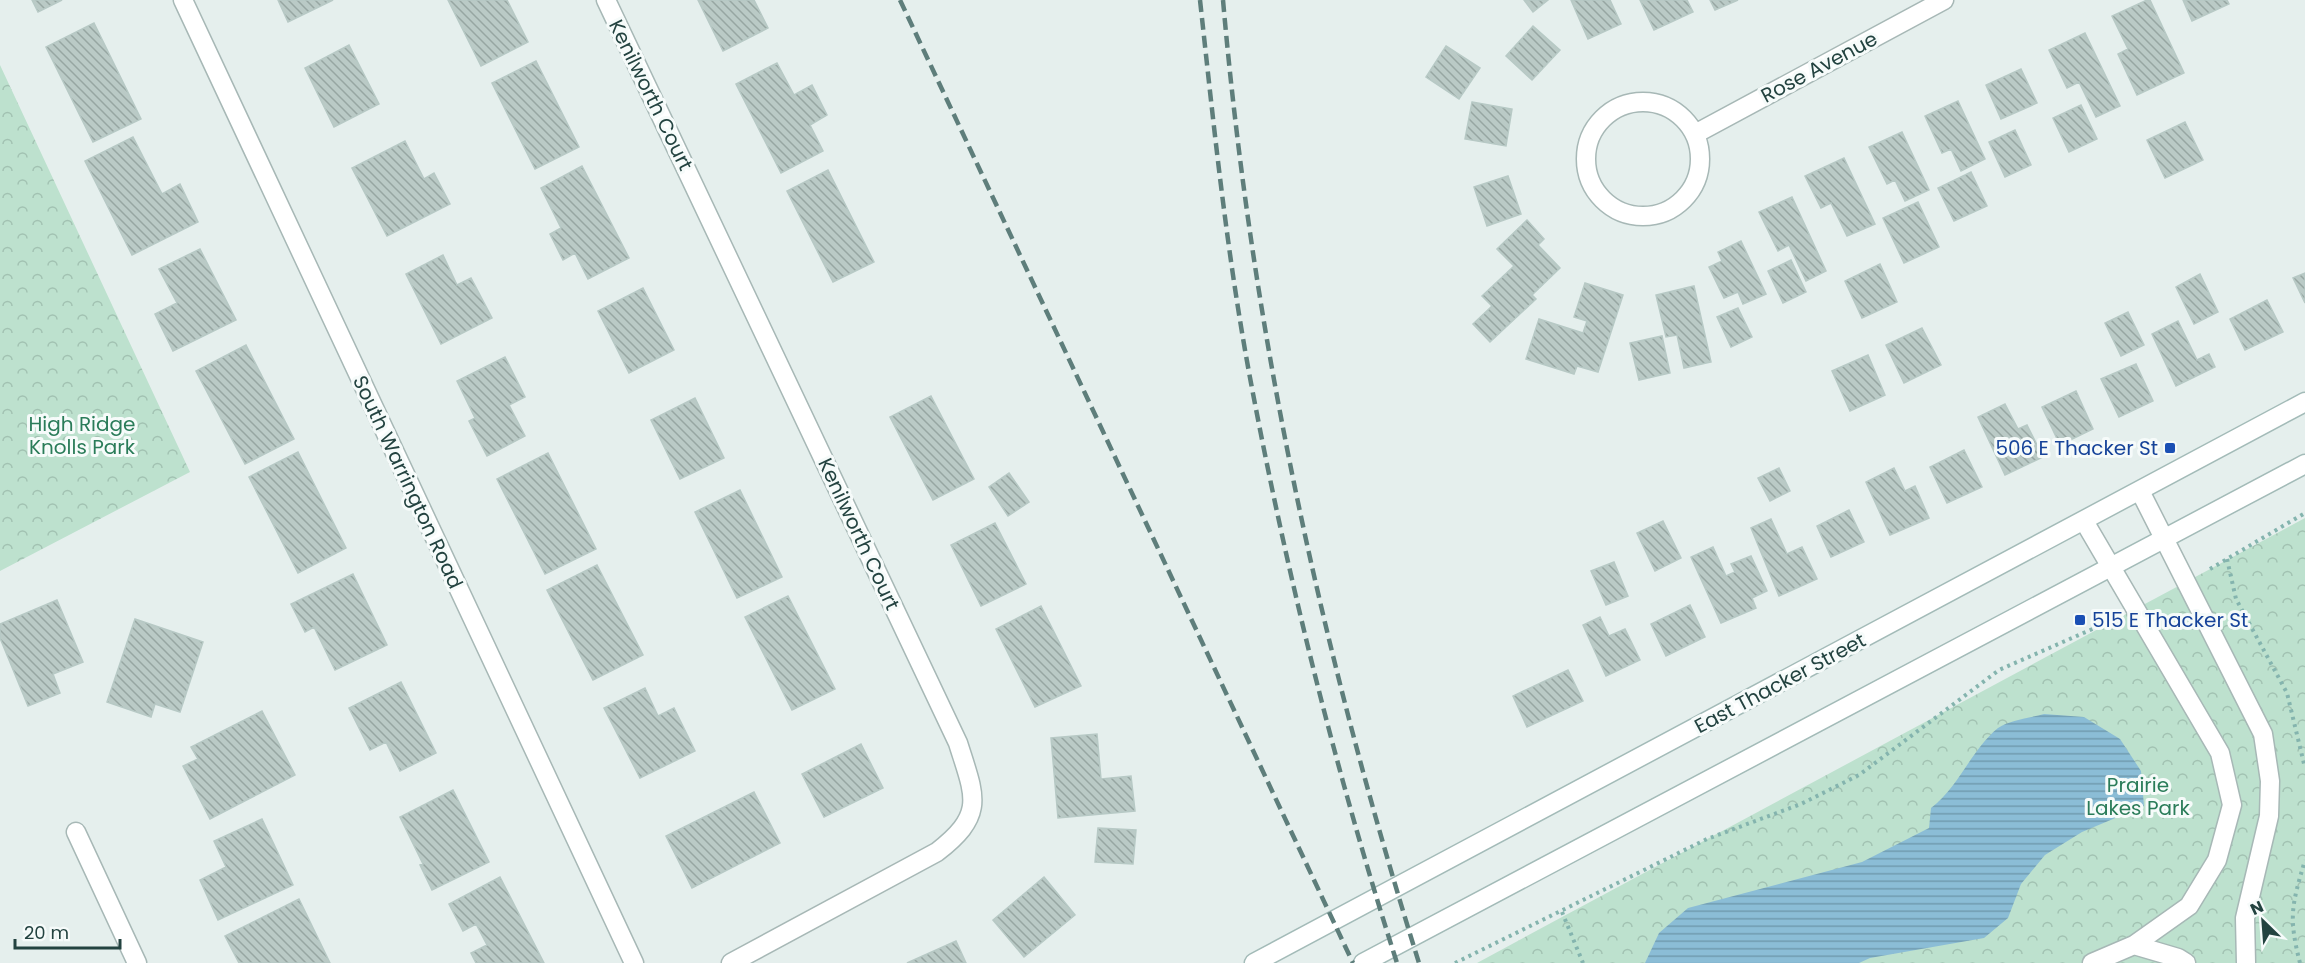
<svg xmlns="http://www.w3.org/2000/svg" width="2305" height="963" font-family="Poppins,sans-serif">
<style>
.forest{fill:url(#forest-crowns)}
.water{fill:url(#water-rules)}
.building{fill:url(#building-back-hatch);stroke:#b7c9c5;stroke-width:1.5}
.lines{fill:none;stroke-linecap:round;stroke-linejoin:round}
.lane-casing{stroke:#a7b8b6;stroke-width:21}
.street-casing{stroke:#a7b8b6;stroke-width:21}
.secondary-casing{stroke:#a3bbb8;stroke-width:21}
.path{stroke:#84b4ae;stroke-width:4;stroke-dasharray:3 4.5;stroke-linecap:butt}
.lane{stroke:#fff;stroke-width:18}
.street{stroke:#fff;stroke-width:18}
.secondary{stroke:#fff;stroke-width:18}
.rail{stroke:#5e7e7b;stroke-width:4.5;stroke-dasharray:12 6;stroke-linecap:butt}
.transit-dot{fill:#1a4fb4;stroke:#f6fbfa;stroke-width:2}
.labels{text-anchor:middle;stroke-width:6;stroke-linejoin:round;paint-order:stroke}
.street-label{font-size:20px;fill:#234340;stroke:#f6fbfa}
.park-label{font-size:20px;fill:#2a7c59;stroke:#f6fbfa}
.transit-label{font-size:20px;fill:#164399;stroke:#f6fbfa;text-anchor:end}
</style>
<defs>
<pattern id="forest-crowns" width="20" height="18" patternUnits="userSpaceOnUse" patternTransform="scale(1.5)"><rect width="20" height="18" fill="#bde1ce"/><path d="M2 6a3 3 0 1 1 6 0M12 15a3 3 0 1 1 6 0" fill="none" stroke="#a2c2b2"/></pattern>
<pattern id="water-rules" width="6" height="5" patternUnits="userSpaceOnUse" patternTransform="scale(1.5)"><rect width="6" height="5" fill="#8bbdd6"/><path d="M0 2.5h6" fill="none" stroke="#719baf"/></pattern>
<pattern id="building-back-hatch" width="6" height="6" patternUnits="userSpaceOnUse" patternTransform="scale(1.5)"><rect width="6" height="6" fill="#bacac6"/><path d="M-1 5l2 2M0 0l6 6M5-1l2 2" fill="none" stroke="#97a6a2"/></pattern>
</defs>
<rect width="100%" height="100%" fill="#e5efed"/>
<path class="forest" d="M0 65 190 472 0 571Z
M2305 518V963H1477L1549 924Z"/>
<path class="water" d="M2044 714 2084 717 2120 739 2141 771 2144 806 2082 832 2045 855 2021 884 2008 918 1984 938 1870 958 1859 963H1645L1659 933 1688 908 1862 862 1929 828 1931 808C1959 787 1971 750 1998 728 2009 720 2030 718 2044 714Z"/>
<path class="building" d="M32 0H62L38 12Z
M278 0H333L288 22Z
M448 0H507L528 42 481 66Z
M698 0H754L768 28 723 51Z
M1524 0H1548L1533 12Z
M1571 0H1610L1621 24 1588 39Z
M1640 0H1687L1693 12 1654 30Z
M1710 0H1738L1715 10Z
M2147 0H2150L2184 73 2137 95 2118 54 2128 49 2112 16Z
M2183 0H2227L2229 4 2192 21Z
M94 23 141 119 93 142 46 47Z
M1533 26 1560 50 1532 80 1506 56Z
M2085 33 2120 106 2096 117 2079 82 2067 88 2049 50Z
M349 45 379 104 334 127 305 68Z
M1446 46 1480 68 1459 99 1426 77Z
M536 61 579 147 535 169 492 83Z
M777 63 794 95 812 85 827 115 810 125 823 151 781 173 736 84Z
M2021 69 2037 103 2001 119 1986 85Z
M1958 101 1985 159 1961 171 1951 149 1942 153 1925 116Z
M1472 102 1512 109 1506 146 1465 139Z
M2081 105 2097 139 2069 152 2053 118Z
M2185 122 2203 160 2165 178 2147 140Z
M2015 130 2031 165 2005 177 1989 142Z
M1902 132 1929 190 1905 201 1895 180 1887 184 1869 147Z
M133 137 162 194 180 184 198 222 132 255 85 161Z
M405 141 424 179 434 173 450 204 387 236 352 168Z
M1844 158 1875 224 1847 236 1831 203 1821 208 1805 176Z
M582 166 629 258 588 279 575 253 563 260 550 234 561 228 541 188Z
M828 170 874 262 833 282 787 191Z
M1971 172 1987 206 1954 221 1938 188Z
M1508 176 1521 214 1487 226 1474 187Z
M1792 197 1826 271 1806 281 1789 245 1778 251 1759 212Z
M1918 202 1939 247 1904 263 1883 218Z
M1527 220 1544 239 1538 245 1560 268 1532 295 1536 299 1490 342 1473 324 1492 306 1482 296 1514 266 1497 249Z
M1741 241 1766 294 1743 304 1738 292 1724 298 1709 267 1722 261 1718 252Z
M200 249 236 320 173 351 155 314 177 303 159 269Z
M443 255 457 285 471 278 492 318 441 344 406 274Z
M1791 260 1806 292 1783 303 1768 271Z
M1880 264 1897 302 1862 318 1845 281Z
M2305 273V303L2293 278Z
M2200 274 2218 312 2194 324 2176 287Z
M1585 283 1623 295 1598 372 1577 366 1574 374 1526 359 1539 319 1583 333 1587 321 1574 317Z
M1694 286 1711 362 1684 368 1677 335 1666 337 1656 295Z
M643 288 674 350 629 373 598 311Z
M2267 300 2283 332 2245 350 2230 319Z
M1738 308 1752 337 1731 347 1717 317Z
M2128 312 2144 345 2121 356 2105 323Z
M2178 321 2197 360 2209 354 2215 367 2176 386 2152 334Z
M1922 328 1941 365 1904 383 1886 345Z
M1662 336 1670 373 1639 380 1630 343Z
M246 345 294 439 245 464 196 371Z
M1868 355 1885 395 1850 411 1832 371Z
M505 357 525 397 509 405 525 436 487 456 469 421 475 418 457 381Z
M2136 364 2153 401 2119 417 2101 379Z
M2076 391 2093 429 2060 445 2042 407Z
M931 396 974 479 933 500 890 417Z
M695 398 724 458 680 479 651 420Z
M2005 404 2018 429 2027 425 2043 457 2005 475 1978 417Z
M1964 450 1982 487 1947 503 1930 467Z
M298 452 346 548 298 573 249 477Z
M548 453 596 549 545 574 497 479Z
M1779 468 1790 491 1770 501 1758 478Z
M1894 468 1905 491 1915 486 1929 518 1890 535 1866 482Z
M1009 473 1029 502 1008 516 989 487Z
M740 490 782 577 737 598 695 512Z
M1849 510 1864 542 1831 557 1817 526Z
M1771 519 1787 554 1802 547 1817 579 1779 596 1751 528Z
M1663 521 1681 558 1655 571 1637 533Z
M995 523 1026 584 981 606 951 545Z
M1713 547 1726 576 1735 572 1731 564 1751 556 1767 591 1752 598 1756 608 1721 623 1691 557Z
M1614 562 1628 596 1606 605 1591 571Z
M597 565 643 655 593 680 547 590Z
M353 574 387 645 335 670 314 627 305 632 291 604Z
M788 596 835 689 792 710 745 617Z
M57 600 83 662 53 674 60 693 28 706 0 638V624Z
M1690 605 1705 637 1666 656 1651 624Z
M1041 606 1081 686 1035 707 996 629Z
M1600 617 1609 636 1625 629 1640 660 1606 676 1583 625Z
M135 619 203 642 180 712 155 704 151 717 107 702Z
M1568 670 1583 701 1527 727 1513 696Z
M401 682 436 753 400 771 386 742 370 750 349 708Z
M645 688 658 716 674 708 695 751 640 778 604 708Z
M262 711 295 775 210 819 183 766 198 759 191 747Z
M1097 734 1101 779 1131 776 1135 811 1058 818 1051 738Z
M861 744 883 788 824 817 802 774Z
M453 790 489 862 432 890 420 865 423 864 400 817Z
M754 792 780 843 692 888 666 836Z
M262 819 293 885 218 920 200 880 226 867 214 841Z
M1098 828 1136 830 1133 864 1095 862Z
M500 877 544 963H476L471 953 487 945 476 924 463 931 449 904Z
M1044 877 1075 915 1024 957 993 920Z
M299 899 330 963H239L225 936Z
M956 941 966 963H907Z"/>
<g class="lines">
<g class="lane-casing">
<path id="lane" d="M2140 491 2263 734 2270 781 2269 816 2245 918 2246 963
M2084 521 2220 753 2232 805 2217 860 2189 906 2134 945 2092 963
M2134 945 2178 958 2186 963"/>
</g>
<g class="street-casing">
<path id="street" d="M183 0 634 963
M606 0 958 743C975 797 986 814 937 852L731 963
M1586 159a57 57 0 1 1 114 0a57 57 0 1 1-114 0Z
M1695 134 1944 0
M76 832 137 963"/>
</g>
<g class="secondary-casing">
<path id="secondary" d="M1254 963 2305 402
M1363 963 2305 464"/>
</g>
<path class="path" d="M2227 559 2236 599 2287 693 2305 768
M2210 569 2305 513
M1562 912 1583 963
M1455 963 1707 839 1801 804 1859 775 1999 670 2113 620
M2300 963C2288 916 2292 905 2305 860"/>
<use href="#lane" class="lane"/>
<use href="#street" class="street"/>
<use href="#secondary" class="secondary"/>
<path class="rail" d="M900 0 1353 963
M1200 0C1214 128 1227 256 1251 383 1288 579 1336 773 1397 963
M1223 0C1252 331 1320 646 1419 963"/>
</g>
<g class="transit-dot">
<rect x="2164" y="442" width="12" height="12" rx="3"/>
<rect x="2074" y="614" width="12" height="12" rx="3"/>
</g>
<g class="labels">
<g class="street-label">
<text transform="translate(1819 67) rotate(-28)" y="7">Rose Avenue</text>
<text transform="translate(651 95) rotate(64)" y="7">Kenilworth Court</text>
<text transform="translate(408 482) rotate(65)" y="7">South Warrington Road</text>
<text transform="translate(859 534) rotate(65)" y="7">Kenilworth Court</text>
<text transform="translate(1780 683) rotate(-28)" y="7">East Thacker Street</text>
</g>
<g class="park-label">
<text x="82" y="431">High Ridge<tspan x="82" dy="23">Knolls Park</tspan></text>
<text x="2138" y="792">Prairie<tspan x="2138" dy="23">Lakes Park</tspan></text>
</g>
<g class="transit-label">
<text x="2158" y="455">506 E Thacker St</text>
<text x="2092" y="627" text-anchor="start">515 E Thacker St</text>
</g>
</g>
<g transform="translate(2263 921) rotate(335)" stroke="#f6fbfa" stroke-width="4.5" paint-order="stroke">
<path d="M0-4.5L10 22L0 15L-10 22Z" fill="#234340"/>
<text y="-9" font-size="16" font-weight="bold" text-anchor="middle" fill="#234340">N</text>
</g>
<path d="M15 939v9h105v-9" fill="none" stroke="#234340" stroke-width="3"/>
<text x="24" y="939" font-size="18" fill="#234340" stroke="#f6fbfa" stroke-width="4.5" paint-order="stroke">20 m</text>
</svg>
